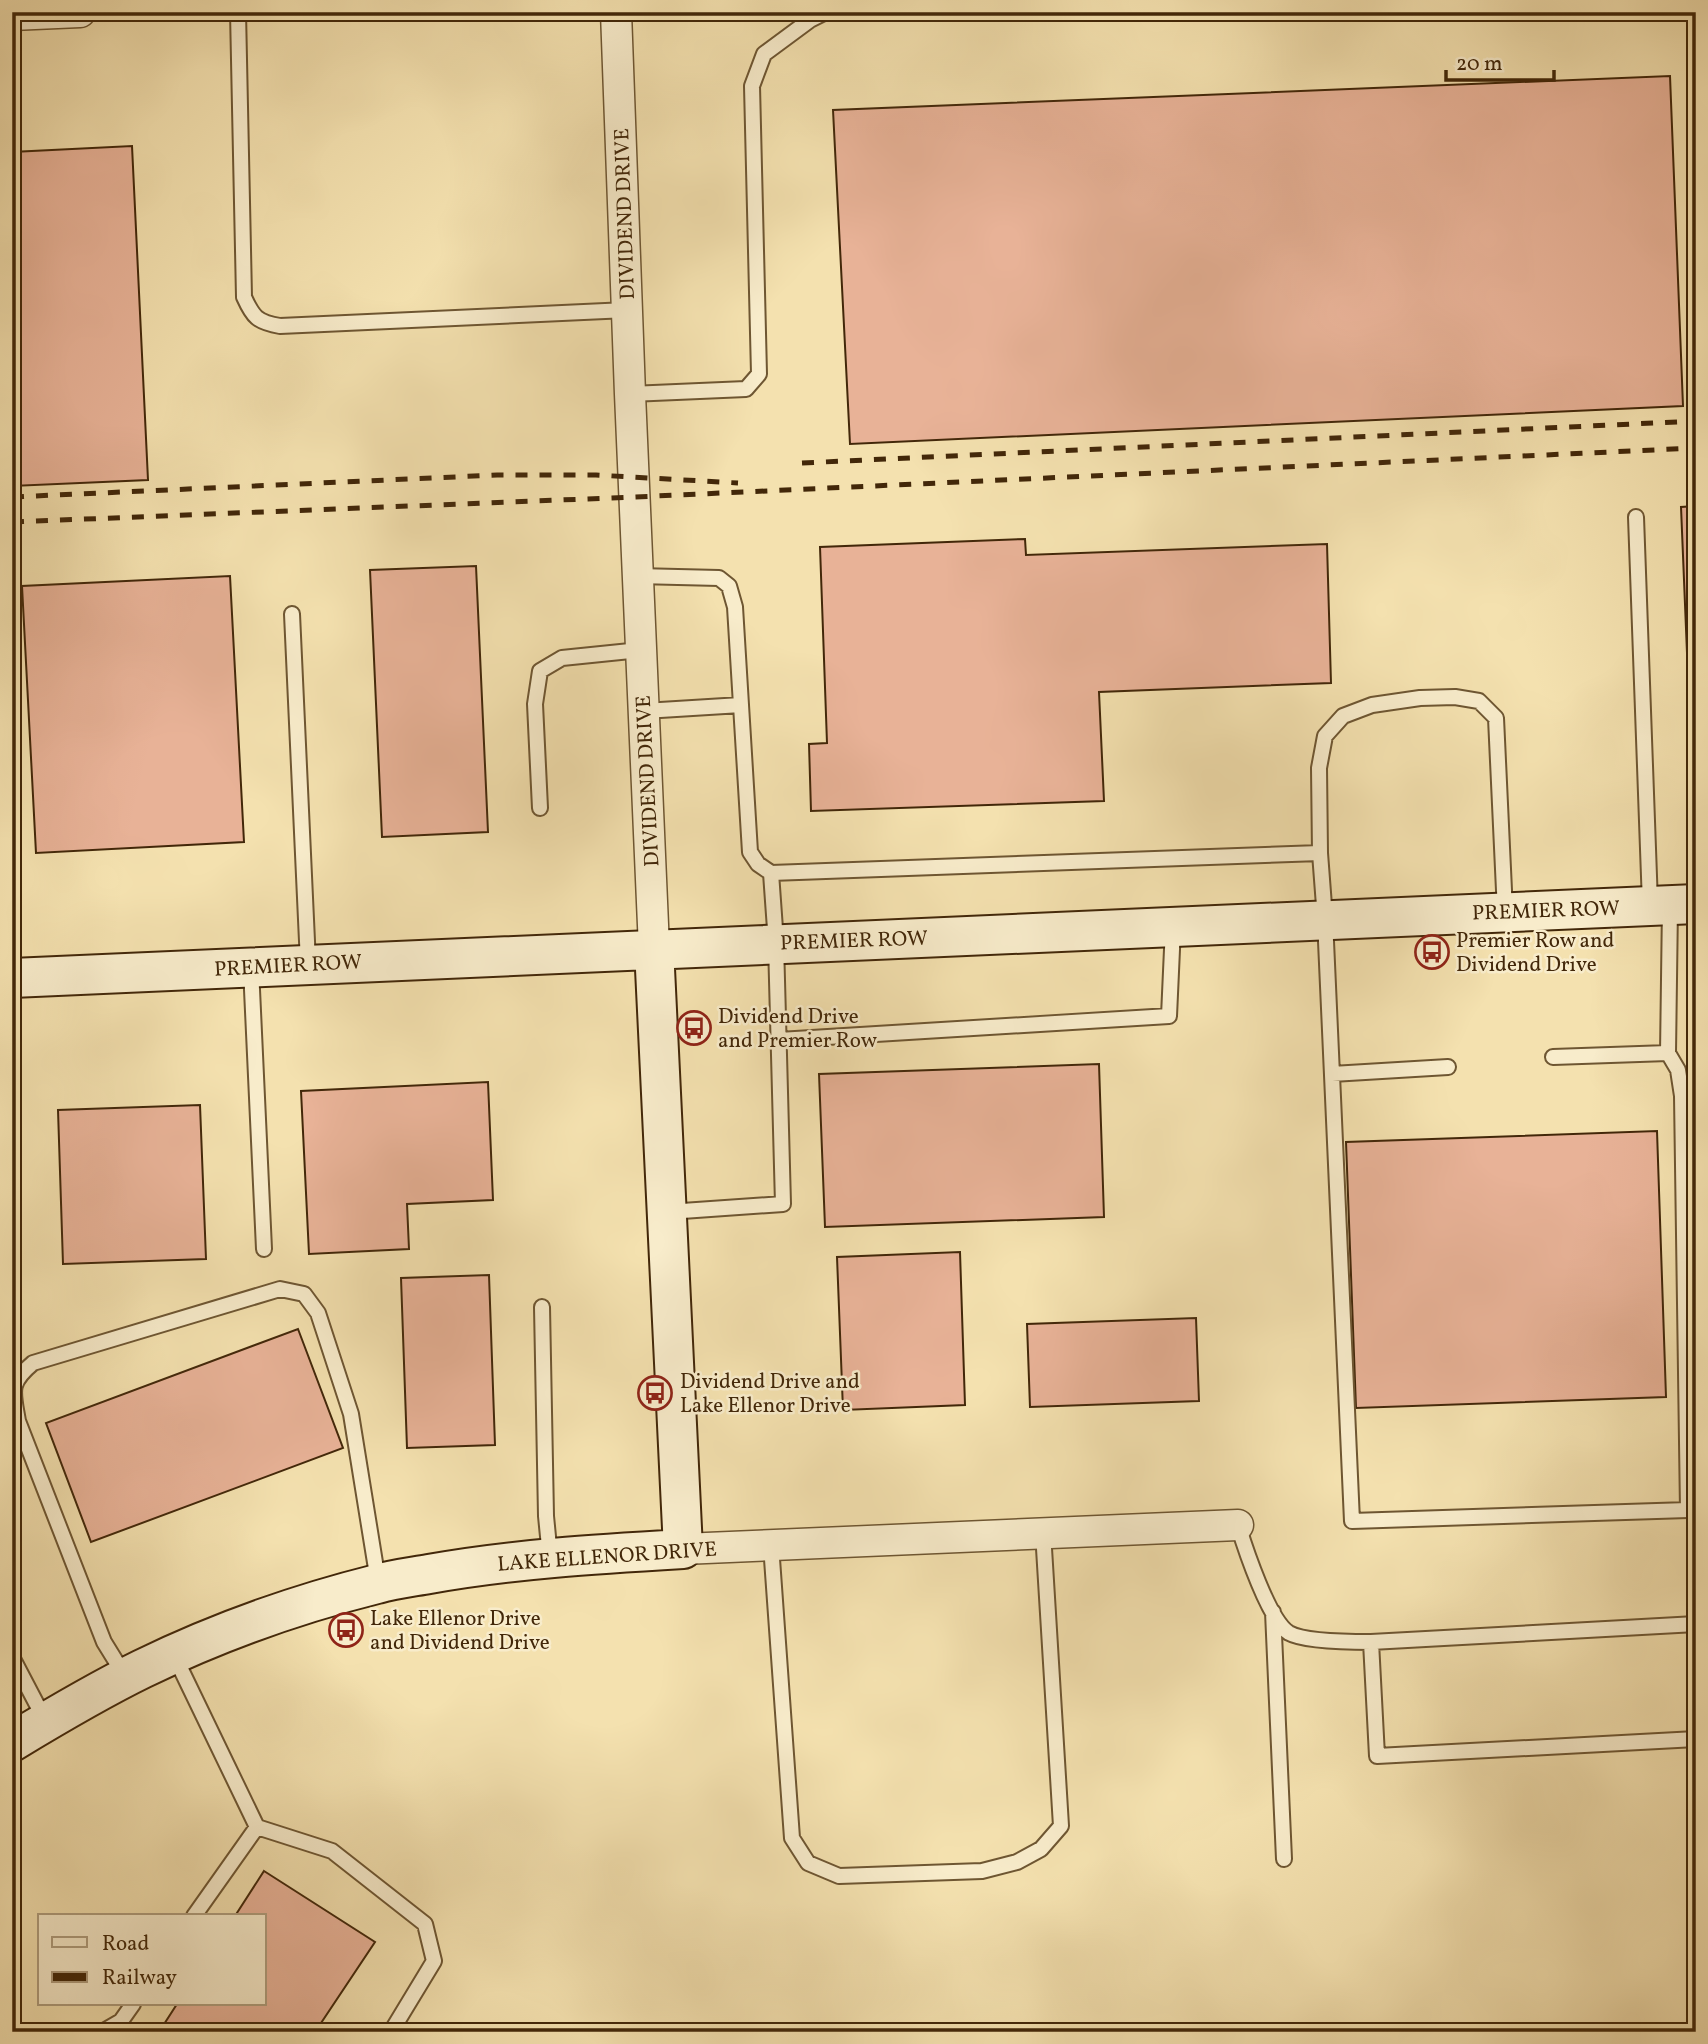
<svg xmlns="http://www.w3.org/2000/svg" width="1708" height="2044" font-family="Vollkorn,serif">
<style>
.building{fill:#e8b297;stroke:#422709;stroke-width:2}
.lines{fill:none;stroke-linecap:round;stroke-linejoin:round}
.lane-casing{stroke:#6e5632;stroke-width:18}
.street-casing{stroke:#6e5632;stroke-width:33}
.secondary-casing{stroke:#422709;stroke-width:42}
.lane{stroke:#f8eccb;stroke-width:14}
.street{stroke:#f8eccb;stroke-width:30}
.secondary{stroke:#f8eccb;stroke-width:38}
.rail{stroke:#422709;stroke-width:5;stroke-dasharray:12 12;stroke-linecap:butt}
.labels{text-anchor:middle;stroke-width:5;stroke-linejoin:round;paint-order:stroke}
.street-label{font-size:21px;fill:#422709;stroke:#f8eccb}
.poi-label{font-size:21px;fill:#422709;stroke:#f8eccb;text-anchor:start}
</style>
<rect width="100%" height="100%" fill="#f4e1af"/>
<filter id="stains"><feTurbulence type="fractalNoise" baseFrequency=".00286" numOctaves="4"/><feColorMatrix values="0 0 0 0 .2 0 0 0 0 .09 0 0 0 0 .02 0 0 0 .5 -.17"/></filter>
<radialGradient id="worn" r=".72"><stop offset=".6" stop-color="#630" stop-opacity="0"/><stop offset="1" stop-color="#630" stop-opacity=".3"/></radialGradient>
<path class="building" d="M1670 76 1683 406 850 444 833 110Z
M132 146 148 480 12 486V152Z
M1696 506V676L1688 677 1681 507Z
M1025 539 1026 555 1327 544 1331 683 1099 692 1104 801 811 811 809 744 827 743 820 547Z
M476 566 488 832 382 837 370 570Z
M230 576 244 842 36 853 22 586Z
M1099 1064 1104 1217 825 1227 819 1074Z
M488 1082 493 1200 407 1204 409 1249 309 1254 301 1091Z
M200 1105 206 1259 63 1264 58 1110Z
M1657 1131 1666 1397 1356 1408 1346 1142Z
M960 1252 965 1405 843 1410 837 1257Z
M489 1275 495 1445 407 1448 401 1278Z
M1196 1318 1199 1401 1030 1407 1027 1324Z
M298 1329 343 1448 91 1542 46 1423Z
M264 1871 375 1942 315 2032H159L177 2004H264V1916H235Z"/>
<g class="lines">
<g class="lane-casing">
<path id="lane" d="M238 12 244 297C253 317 257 322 280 326L627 310
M630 394 746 389 759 374 752 86 764 54 810 20 826 12
M1636 517 1650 904
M637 576 719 578 729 586 735 607 750 852 758 864 771 873 1320 853
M292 614 308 963
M644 711 741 705
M540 808 535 704 540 671 562 658 640 650
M1505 912 1496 718 1479 701 1455 697 1420 698 1372 705 1343 716 1325 736 1319 768 1320 853 1325 919 1352 1521 1688 1510 1682 1096 1678 1070 1668 1053 1670 906
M251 968 264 1249
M779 1040 1169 1016 1173 927
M1553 1057 1668 1053
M1332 1074 1448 1067
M668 1212 783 1204 776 943 771 873
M542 1307 546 1516 550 1557
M1238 1525C1245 1548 1269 1621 1289 1633 1305 1642 1352 1642 1371 1642L1696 1624
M771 1545 792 1838 808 1863 839 1876 982 1871 1017 1862 1041 1849 1061 1826 1043 1532
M1273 1612 1284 1859
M1371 1642 1377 1756 1696 1739
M12 1657 45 1720
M175 1657 257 1827 332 1851 425 1924 434 1961 391 2032
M125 1676 104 1642 18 1421C13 1391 8 1384 33 1363L280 1289 304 1294 318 1313 351 1414 378 1581
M194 1916 257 1827
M102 2032 121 2021 133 2004"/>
</g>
<g class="street-casing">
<path id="street" d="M616 12 630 394 654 948
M12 15 80 12
M683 1549 1238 1525"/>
</g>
<g class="secondary-casing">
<path id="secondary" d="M12 978 1696 904
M12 1742C55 1716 97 1691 142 1669 216 1633 297 1604 377 1584 394 1579 412 1577 429 1574 513 1559 598 1554 683 1549L654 948"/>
</g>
<use href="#lane" class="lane"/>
<use href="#street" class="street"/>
<use href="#secondary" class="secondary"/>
<path class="rail" d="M802 463 1696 421
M12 497 497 475H596L738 483
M12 522 635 497 1696 448"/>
</g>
<defs>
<g id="bus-ring" transform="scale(1.75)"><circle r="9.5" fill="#f8eccb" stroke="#8f2418" stroke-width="1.5"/><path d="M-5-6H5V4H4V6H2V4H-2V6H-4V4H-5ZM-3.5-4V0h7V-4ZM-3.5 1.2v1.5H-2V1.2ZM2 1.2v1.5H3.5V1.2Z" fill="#8f2418"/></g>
</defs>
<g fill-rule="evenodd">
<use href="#bus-ring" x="1432" y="952"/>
<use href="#bus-ring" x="694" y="1028"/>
<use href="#bus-ring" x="655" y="1393"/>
<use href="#bus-ring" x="346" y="1630"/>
</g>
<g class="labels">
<g class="street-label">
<text transform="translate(624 214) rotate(-92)" y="7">DIVIDEND DRIVE</text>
<text transform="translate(647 781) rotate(-93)" y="7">DIVIDEND DRIVE</text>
<text transform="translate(1546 910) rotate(-2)" y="7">PREMIER ROW</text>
<text transform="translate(854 940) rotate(-2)" y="7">PREMIER ROW</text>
<text transform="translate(288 965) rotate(-3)" y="7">PREMIER ROW</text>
<text transform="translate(607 1556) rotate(-4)" y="7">LAKE ELLENOR DRIVE</text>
</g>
<g class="poi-label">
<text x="1456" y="947">Premier Row and<tspan x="1456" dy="24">Dividend Drive</tspan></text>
<text x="718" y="1023">Dividend Drive<tspan x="718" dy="24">and Premier Row</tspan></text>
<text x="680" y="1388">Dividend Drive and<tspan x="680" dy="24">Lake Ellenor Drive</tspan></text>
<text x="370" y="1625">Lake Ellenor Drive<tspan x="370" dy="24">and Dividend Drive</tspan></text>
</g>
</g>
<rect width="1708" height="2044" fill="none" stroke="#f4e1af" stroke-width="42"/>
<rect x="14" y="14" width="1680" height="2016" fill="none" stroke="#422709" stroke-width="3.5"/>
<rect x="21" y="21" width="1666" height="2002" fill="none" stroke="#422709" stroke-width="2"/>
<rect x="38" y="1914" width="228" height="91" fill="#f8eccb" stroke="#af9d7d" stroke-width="2"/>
<rect x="52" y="1937" width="35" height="10" fill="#f8eccb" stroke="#af9d7d" stroke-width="2"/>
<text x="102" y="1950" font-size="21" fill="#422709">Road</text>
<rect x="52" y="1972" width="35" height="10" fill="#422709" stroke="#af9d7d" stroke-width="2"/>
<text x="102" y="1984" font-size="21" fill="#422709">Railway</text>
<path d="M1446 70v10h108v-10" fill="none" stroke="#422709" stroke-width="3.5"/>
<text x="1456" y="70" font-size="21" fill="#422709" stroke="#f8eccb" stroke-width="5" paint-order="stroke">20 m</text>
<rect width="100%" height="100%" filter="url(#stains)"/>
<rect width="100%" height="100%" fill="url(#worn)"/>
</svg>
